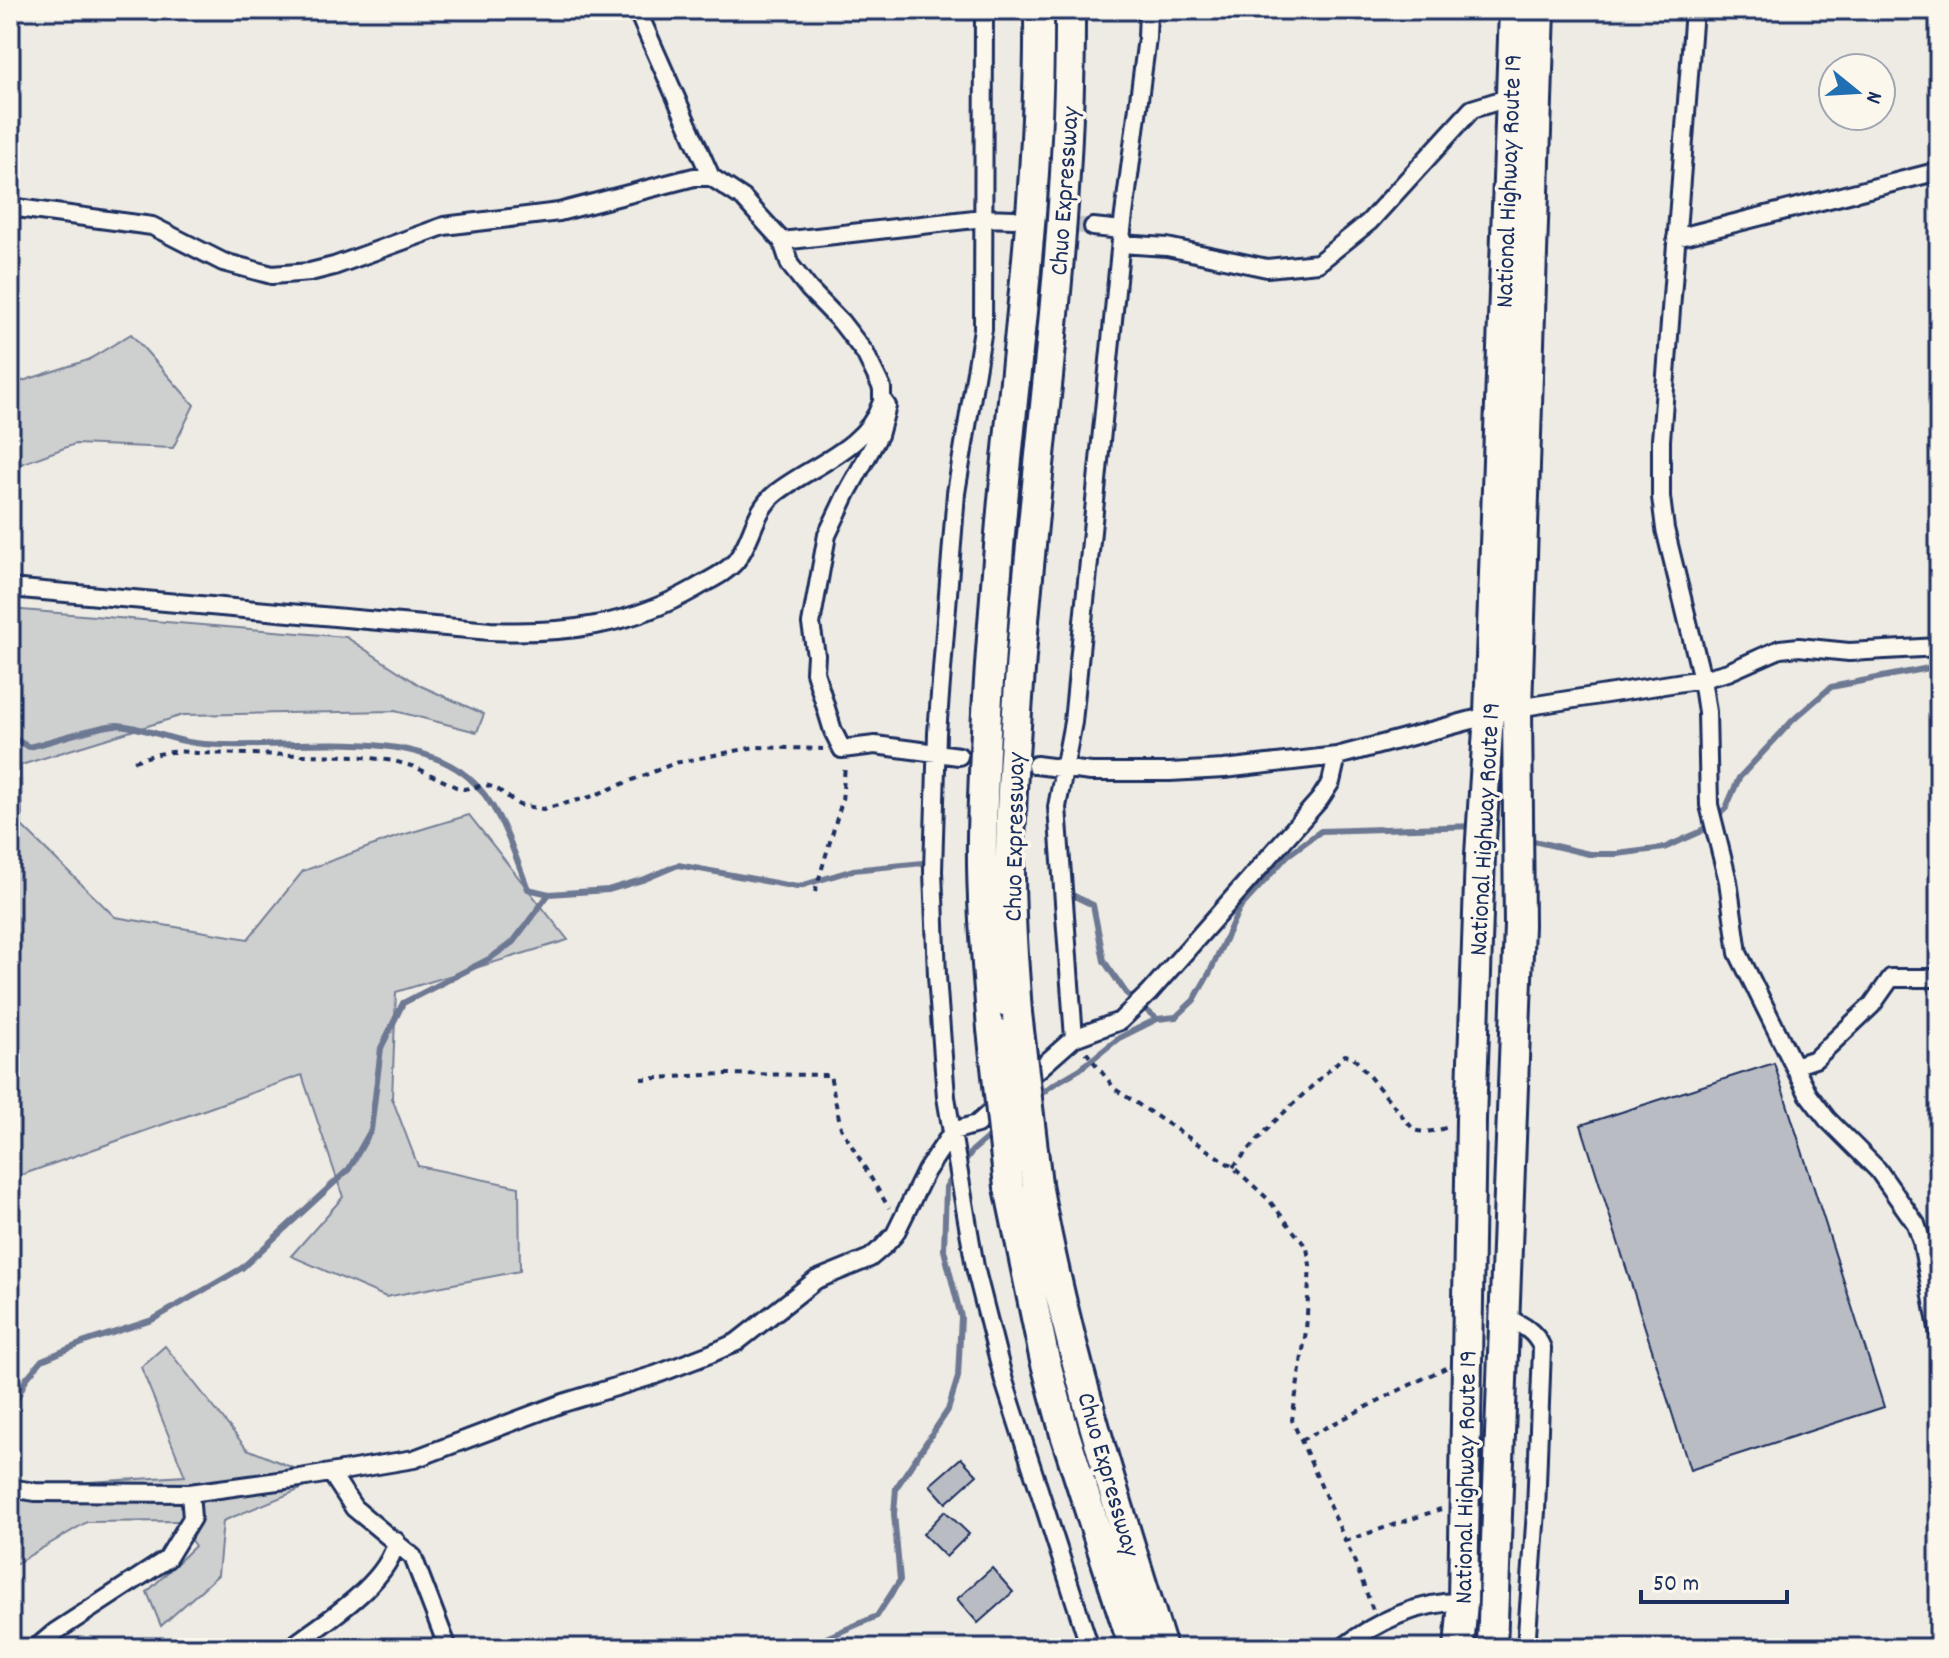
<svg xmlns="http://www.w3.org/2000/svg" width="1949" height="1658" font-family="Dekko,sans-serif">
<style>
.green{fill:#cecfcf;stroke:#747f96;stroke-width:2}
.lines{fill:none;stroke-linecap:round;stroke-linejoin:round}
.stream{stroke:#6d7892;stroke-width:6}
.building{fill:#b9bcc3;stroke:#1b2f5e;stroke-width:2}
.street-tunnel{stroke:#c4c5c9;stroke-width:16;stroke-dasharray:16 8;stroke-linecap:butt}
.street-casing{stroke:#1b2f5e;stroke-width:22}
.highway-casing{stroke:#1b2f5e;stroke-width:34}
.path{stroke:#1b2f5e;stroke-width:4;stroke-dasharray:6 6;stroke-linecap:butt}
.street{stroke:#fbf7ec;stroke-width:16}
.highway{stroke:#fbf7ec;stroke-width:28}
.highway-bridge-casing{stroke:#1b2f5e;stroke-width:34;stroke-linecap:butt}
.highway-bridge{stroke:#fbf7ec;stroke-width:28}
.labels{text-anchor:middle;stroke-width:7;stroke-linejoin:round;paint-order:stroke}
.street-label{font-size:26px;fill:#1b2f5e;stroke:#fbf7ec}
</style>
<rect width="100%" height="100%" fill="#eeebe4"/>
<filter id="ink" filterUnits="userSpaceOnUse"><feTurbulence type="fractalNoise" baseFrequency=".0125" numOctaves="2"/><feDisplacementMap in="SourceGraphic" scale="16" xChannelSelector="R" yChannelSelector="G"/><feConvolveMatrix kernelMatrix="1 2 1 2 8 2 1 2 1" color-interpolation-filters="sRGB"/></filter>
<g filter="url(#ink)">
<path class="green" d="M131 334 194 405 173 448 75 444 18 465 10 477V385L88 360Z
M10 609 346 637 421 686 484 714 477 732 395 711 183 715 21 765 22 826 115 917 248 939 303 871 396 837 469 815 568 940 396 992 392 1098 418 1166 519 1187 520 1271 386 1297 291 1256 343 1197 302 1075 10 1179Z
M165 1346 247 1449 323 1480 223 1521 218 1575 161 1626 147 1592 195 1546 178 1521 87 1522 10 1567V1487L185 1476 141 1367Z"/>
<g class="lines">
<path class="stream" d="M10 736 29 747C47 743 103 724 118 725 144 727 169 740 195 743 274 753 404 723 468 777 500 804 513 851 528 889L549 894 608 890 645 879 678 865 797 887 853 870 923 863
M1525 839 1589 854H1617L1664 848 1700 832 1726 808 1739 778 1793 720 1831 687 1939 666
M1070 894 1093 905 1104 961 1126 993 1157 1019
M1036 1098 1051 1086 1080 1069 1119 1038 1157 1019 1176 1017 1194 1000 1210 972 1239 909 1288 855 1321 831 1476 826
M962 1165 972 1151 993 1133
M10 1414 26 1379 42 1360 85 1342 152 1320 242 1268 349 1169 371 1130 381 1048 403 1003 489 959 513 942 549 894
M812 1648 826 1638 877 1616 900 1580 894 1514 896 1488 948 1410 958 1377 961 1317 944 1250 946 1187 955 1174"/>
</g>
<path class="building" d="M1774 1063 1884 1407 1690 1470 1581 1125Z
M961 1458 977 1475 946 1503 930 1485Z
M945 1511 969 1534 946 1557 923 1534Z
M992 1568 1013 1592 978 1623 957 1599Z"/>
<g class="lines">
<path class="street-tunnel" d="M1024 220 1093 227"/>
<g class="street-casing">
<path id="street" d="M637 10 711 177
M984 10 983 329 956 493 937 733 933 871 937 976 946 1097 975 1267 1004 1381 1090 1648
M1694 10 1661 440V497L1665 529 1702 679 1707 712 1709 805 1728 881 1738 953 1808 1094 1827 1119 1878 1170 1916 1224 1922 1242 1939 1334
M10 207 152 226 223 262 272 275 310 272 334 266 444 226 559 212 694 177H711L743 198 782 241 790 265 809 289 841 322 865 353 882 388V399L887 406 879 435 847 493 827 535 811 624 816 655 815 672 833 731 842 749 875 745 959 756
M1093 227 1122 230
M1676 238 1939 171
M782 241 983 218 1014 219
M1121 244 1167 247 1267 268 1318 263 1369 222 1472 109 1511 97
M10 588 490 631C566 634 629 626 696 588 709 580 726 573 736 561 753 540 753 511 776 493 810 466 866 449 881 404
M1036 765 1091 772H1170L1224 769 1337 756 1517 708 1702 679 1728 672 1780 649 1799 647 1849 652 1939 647
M1074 1038 1057 807 1073 722 1122 230 1147 38 1148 10
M1794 1066 1815 1059 1872 1005 1891 978H1939
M1023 1083 1074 1038 1120 1021 1149 993 1320 799 1331 782 1337 756
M1503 1316C1520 1324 1535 1330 1542 1348L1536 1511 1526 1648
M331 1473 354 1508 413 1557 448 1648
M10 1488 35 1492 190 1493 300 1478 414 1459 563 1403 655 1375 710 1354 737 1342 816 1280 870 1258 884 1246 895 1234 926 1171 953 1131 977 1124 1003 1101
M36 1648 55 1632 167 1559 192 1518 190 1493
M290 1648C324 1622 389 1583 396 1541
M1342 1648C1376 1622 1419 1601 1463 1602"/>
</g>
<g class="highway-casing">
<path id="highway" d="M1017 1013C1015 980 1012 948 1011 916 1007 829 1015 742 1021 656 1038 441 1071 226 1070 10
M992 1029C987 964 981 900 982 836 984 735 992 634 1000 534 1015 358 1041 187 1039 10
M1037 1184C1065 1342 1114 1495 1162 1648
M1009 1187 1044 1356 1065 1434 1134 1648
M1459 1648 1463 1602 1471 1120 1480 855 1489 714 1514 10
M1492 1648 1519 925 1517 708 1540 10"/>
</g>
<path class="path" d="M134 761C156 754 172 749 196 753L356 756 394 761 415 767 456 787 464 789 486 785 496 788 519 805 543 809 590 797 675 763 755 747 823 749
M815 892 842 801 845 766
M1086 1052 1115 1089 1233 1167 1268 1199 1307 1248 1310 1265 1306 1331 1292 1420 1356 1565 1373 1610
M641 1079 722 1074 830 1075 841 1128 889 1208
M1233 1167 1273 1123 1345 1055 1353 1057 1414 1130C1426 1134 1438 1130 1449 1127
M1301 1440C1350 1416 1397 1390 1446 1368
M1345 1541 1441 1509"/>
<use href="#street" class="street"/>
<use href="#highway" class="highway"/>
<g class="highway-bridge-casing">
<path id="highway-bridge" d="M1017 1013 1037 1184
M992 1029 1009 1187"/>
</g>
<use href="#highway-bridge" class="highway-bridge"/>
</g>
</g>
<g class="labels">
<g class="street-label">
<text transform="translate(1507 181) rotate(-88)" y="9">National Highway Route 19</text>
<text transform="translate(1063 191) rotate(-86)" y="9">Chuo Expressway</text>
<text transform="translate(1483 829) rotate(-87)" y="9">National Highway Route 19</text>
<text transform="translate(1013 837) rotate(-89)" y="9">Chuo Expressway</text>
<text transform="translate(1110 1474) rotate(74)" y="9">Chuo Expressway</text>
<text transform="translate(1464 1477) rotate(-89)" y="9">National Highway Route 19</text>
</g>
</g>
<rect width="1949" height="1658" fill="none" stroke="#fbf7ec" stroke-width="40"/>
<rect x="20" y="20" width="1909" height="1618" fill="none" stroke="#1b2f5e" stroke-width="3" filter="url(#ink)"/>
<g transform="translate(1857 92) rotate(108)"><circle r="38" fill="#fbf7ec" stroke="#a1a7b3" stroke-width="2"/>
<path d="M0-6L14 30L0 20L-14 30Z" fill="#1f6fb2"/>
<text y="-12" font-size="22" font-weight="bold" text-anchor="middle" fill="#1b2f5e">N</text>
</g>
<path d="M1641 1590v12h146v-12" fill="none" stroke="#1b2f5e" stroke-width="4"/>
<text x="1653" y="1590" font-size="24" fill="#1b2f5e" stroke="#fbf7ec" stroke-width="6" paint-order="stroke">50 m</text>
</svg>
